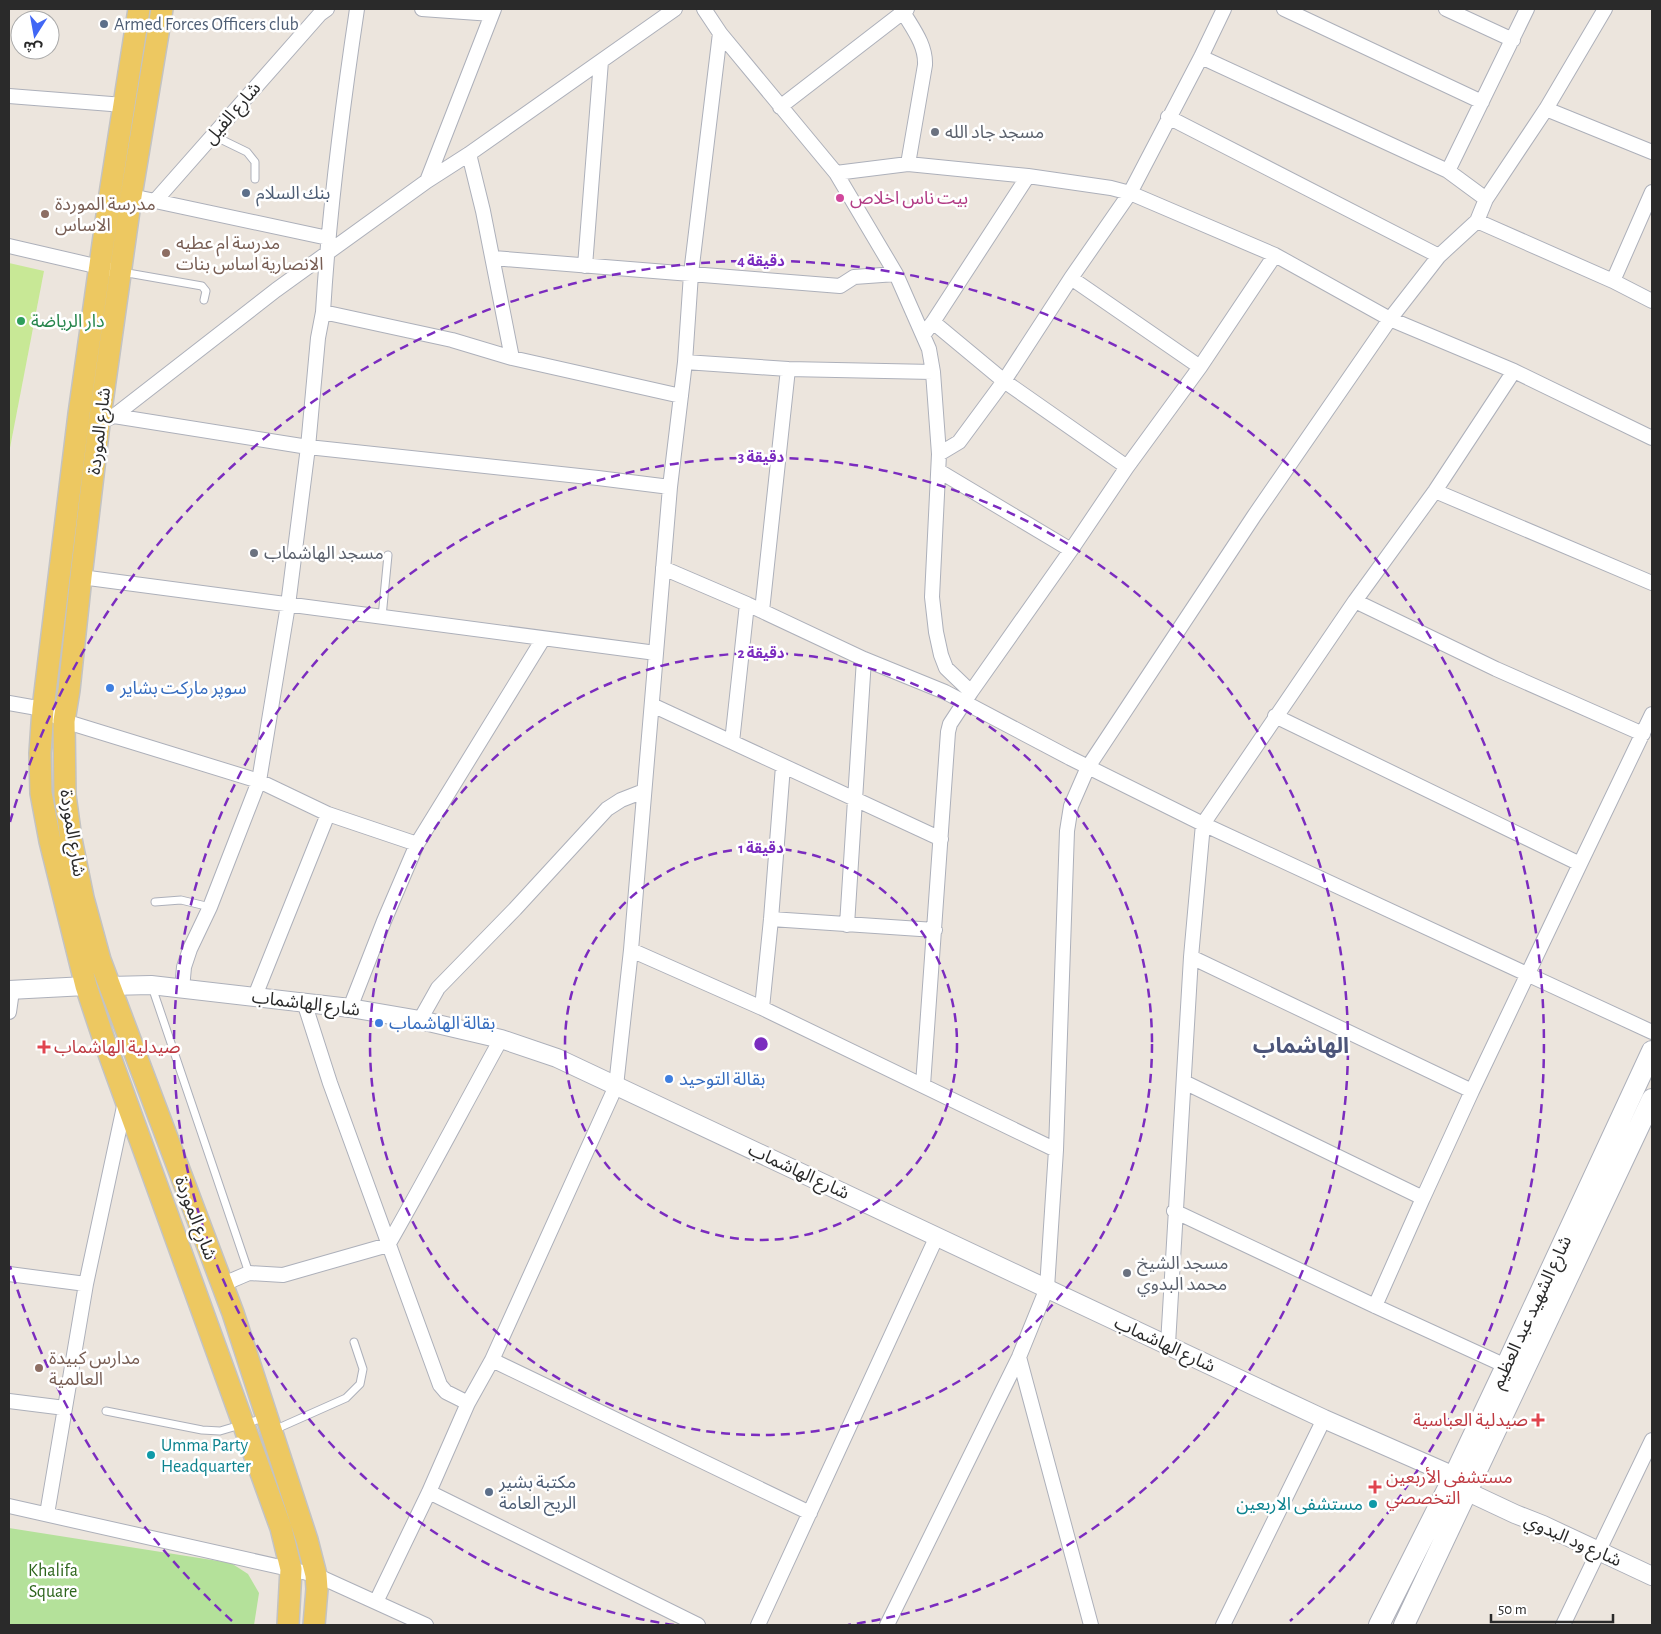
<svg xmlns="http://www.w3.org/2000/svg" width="1661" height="1634" font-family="'Alegreya Sans','Noto Sans Arabic',sans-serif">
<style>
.green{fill:#b4e19a}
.pitch{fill:#c8e896}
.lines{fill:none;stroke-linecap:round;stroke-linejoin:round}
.service-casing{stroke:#adb0ba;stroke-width:9}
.minor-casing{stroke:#adb0ba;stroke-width:16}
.tertiary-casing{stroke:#adb0ba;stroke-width:20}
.secondary-casing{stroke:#adb0ba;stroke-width:22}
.primary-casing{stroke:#c3c3c3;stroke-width:24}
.service{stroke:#fff;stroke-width:7}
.minor{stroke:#fff;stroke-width:14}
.tertiary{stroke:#fff;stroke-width:18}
.secondary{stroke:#fff;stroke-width:20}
.primary{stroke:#edc861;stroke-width:21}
.ring{fill:none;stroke:#7b2cbf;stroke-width:2.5;stroke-dasharray:9 6}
.service-dot{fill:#5c6f8a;stroke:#fff;stroke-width:2}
.worship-dot{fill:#6b7280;stroke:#fff;stroke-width:2}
.hotel-dot{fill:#d1479c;stroke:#fff;stroke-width:2}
.education-dot{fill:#8d6e63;stroke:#fff;stroke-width:2}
.leisure-dot{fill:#2e9e5b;stroke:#fff;stroke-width:2}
.shop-dot{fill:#3f7fe0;stroke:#fff;stroke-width:2}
.health-dot{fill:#e0444e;stroke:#fff;stroke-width:2}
.culture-dot{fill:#0f9aa8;stroke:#fff;stroke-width:2}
.labels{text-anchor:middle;stroke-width:5;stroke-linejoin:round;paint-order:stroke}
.service-label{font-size:18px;fill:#4e5e75;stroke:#fff;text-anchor:start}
.street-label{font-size:18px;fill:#2a2a2a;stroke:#fff}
.worship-label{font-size:18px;fill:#5b616d;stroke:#fff;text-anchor:start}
.hotel-label{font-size:18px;fill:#b23c85;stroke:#fff;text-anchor:start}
.education-label{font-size:18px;fill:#785e54;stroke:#fff;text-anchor:start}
.leisure-label{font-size:18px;fill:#27864d;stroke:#fff;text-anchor:start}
.shop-label{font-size:18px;fill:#366cbe;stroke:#fff;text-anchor:start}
.health-label{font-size:18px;fill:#be3a42;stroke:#fff;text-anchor:start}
.culture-label{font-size:18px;fill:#0d838f;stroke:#fff;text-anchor:start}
.park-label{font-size:18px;fill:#2d651c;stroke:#fff}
.district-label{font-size:22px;font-weight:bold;fill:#4c557a;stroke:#fff}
.centre{fill:#7b2cbf;stroke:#fff;stroke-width:2.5}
.ring-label{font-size:15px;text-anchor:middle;font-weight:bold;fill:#7b2cbf;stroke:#fff;stroke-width:5;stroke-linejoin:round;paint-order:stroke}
</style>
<rect width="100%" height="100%" fill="#ece5dd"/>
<path class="green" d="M9 1528 231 1563 248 1574 259 1593 254 1625H9Z"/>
<path class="pitch" d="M9 263 44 271 9 453Z"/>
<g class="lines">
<g class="service-casing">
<path id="service" d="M212 135 247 152 255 162V179
M122 272 202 286 206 291 204 300
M382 617 388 555
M155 902 181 900 210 907
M152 987 249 1273
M106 1411 202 1430 220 1431 264 1418
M274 1430 346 1398 360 1384 363 1369 354 1342"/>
</g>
<g class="minor-casing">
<path id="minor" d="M357 9C342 109 329 210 323 312L452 340 512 358 681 396
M422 9 492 14
M1284 9 1482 102
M1446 9 1513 40
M903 12C913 29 926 45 925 65L908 164
M720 33 836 173 908 164 1028 176 1111 188 1130 193 1275 255 1390 319 1514 371 1652 438
M1201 57 1448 171 1486 199
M9 96 124 105
M780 107 907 9
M1546 109 1652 152
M1168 117 1439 256
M469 154 483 211 512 358
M1448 171 1527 9
M836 173 896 274 929 349 933 372 939 454 932 597 936 632 941 655 946 668 971 692
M427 181 494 9
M131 196 155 201 320 14 327 9
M155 201 328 238
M1477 221 1613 281 1652 301
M9 246 108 269
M493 258 840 286 854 277 896 274
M585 266 601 61
M1071 278 1200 367
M1613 281 1652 192
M933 322 1028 176
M924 334 933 322 1004 381 1127 467
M685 362 788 369 762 611
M788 369 933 372
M114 416 276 290 427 181 469 154 675 9
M109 418 114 416 308 447 598 478 670 487
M939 454 959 442 1004 381 1071 278 1130 193 1201 57 1224 9
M939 471 1071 550
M1435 491 1652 583
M663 568 747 604 864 659 945 692 1070 758 1203 824 1652 1032
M81 577 656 653
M1355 601 1496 669 1643 734
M9 703 43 709 64 721 259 781 328 814 417 844
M652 705 941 839
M1275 716 1580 864 1652 714
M732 742 747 604
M771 919 935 930
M847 925 864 659
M631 950 762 1008 1056 1150
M1191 957 1472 1091 1580 864
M182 989 184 967 190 949 210 907 259 781 288 605 308 447 318 338 323 312
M255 996 328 814
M304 1002 330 1083 440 1385 446 1392 468 1403
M350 1008 384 921 417 844 543 639
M762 1008 771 919 783 766
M9 1012 12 991
M420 1020 438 988 515 909 607 809 621 800 644 791
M1184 1082 1423 1198 1472 1091
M923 1085 948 732 950 724 971 692 1071 550 1127 467 1200 367 1275 255
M1174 1211 1375 1306 1506 1366
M9 1274 86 1284
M221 1285 249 1273 283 1275 388 1245C427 1177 463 1108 501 1039
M1375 1306 1423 1198
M1168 1344 1191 957 1203 824 1355 601 1435 491 1514 371
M1019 1357 1091 1625
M492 1360 810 1513
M9 1401 65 1408
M429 1492 698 1625
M9 1506 316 1575 426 1625
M47 1514 86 1284 125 1102
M376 1602 429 1492 468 1403 492 1360 616 1086 631 950 670 487 685 362 691 274 720 33 704 9
M758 1625 937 1236
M887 1625 1019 1357 1047 1288 1056 1150 1067 831 1071 806 1088 767 1254 516 1390 319 1439 256 1477 221 1486 199 1546 109 1605 9
M1223 1625 1324 1419
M1563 1625 1652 1440"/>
</g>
<g class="tertiary-casing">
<path id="tertiary" d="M109 986 151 985 350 1008 420 1020 501 1039 557 1058 1324 1419 1454 1476
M9 990 86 986
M1466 1491 1515 1514 1543 1525 1652 1576"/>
</g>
<g class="secondary-casing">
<path id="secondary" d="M1379 1625 1454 1476 1506 1366 1652 1051
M1404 1625 1652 1099"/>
</g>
<g class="primary-casing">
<path id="primary" d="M139 9 110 194 79 414 43 709 40 753 41 793 50 841 86 986 104 1040 281 1528 291 1569 288 1625
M162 9 131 196 99 424 81 577 69 690 64 721 65 795 71 839 83 898 100 960 233 1313 307 1540 316 1575 317 1589 314 1625"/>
</g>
<use href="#service" class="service"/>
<use href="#minor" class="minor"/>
<use href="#tertiary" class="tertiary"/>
<use href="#secondary" class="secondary"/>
<use href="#primary" class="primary"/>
</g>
<g class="ring">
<circle cx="761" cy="1044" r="196"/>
<circle cx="761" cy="1044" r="391"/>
<path d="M674 1625A587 587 0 1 1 848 1625"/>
<path d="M232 1621A783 783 0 0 1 10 1266M10 822A783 783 0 1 1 1290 1621"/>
</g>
<g class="service-dot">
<circle cx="104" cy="24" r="5"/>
<circle cx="246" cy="193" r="5"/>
<circle cx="489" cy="1492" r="5"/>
</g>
<g class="worship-dot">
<circle cx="935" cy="132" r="5"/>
<circle cx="254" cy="553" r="5"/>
<circle cx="1127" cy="1273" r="5"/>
</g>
<circle class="hotel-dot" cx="840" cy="198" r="5"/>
<g class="education-dot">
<circle cx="45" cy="214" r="5"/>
<circle cx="166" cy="253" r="5"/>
<circle cx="39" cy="1368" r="5"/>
</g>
<circle class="leisure-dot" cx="21" cy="321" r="5"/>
<g class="shop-dot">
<circle cx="110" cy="688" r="5"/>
<circle cx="379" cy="1023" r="5"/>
<circle cx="669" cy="1079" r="5"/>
</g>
<g class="health-dot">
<path d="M41.5 1039.5h5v5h5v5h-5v5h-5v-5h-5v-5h5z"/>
<path d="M1535.5 1412.5h5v5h5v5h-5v5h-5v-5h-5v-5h5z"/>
<path d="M1372.5 1479.5h5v5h5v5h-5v5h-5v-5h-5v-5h5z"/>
</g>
<g class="culture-dot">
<circle cx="151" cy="1455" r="5"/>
<circle cx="1373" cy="1504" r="5"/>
</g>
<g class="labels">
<g class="service-label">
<text x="114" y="30">Armed Forces Officers club</text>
<text x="256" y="199">بنك السلام</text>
<text x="499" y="1488">مكتبة بشير<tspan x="499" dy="21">الريح العامة</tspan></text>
</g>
<g class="street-label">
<text transform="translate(232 113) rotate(-49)" y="6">شارع الفيل</text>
<text transform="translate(99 431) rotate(-83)" y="6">شارع الموردة</text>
<text transform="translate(73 833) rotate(81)" y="6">شارع الموردة</text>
<text transform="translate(306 1003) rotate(7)" y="6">شارع الهاشماب</text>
<text transform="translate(799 1171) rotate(25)" y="6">شارع الهاشماب</text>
<text transform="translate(196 1218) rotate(69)" y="6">شارع الموردة</text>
<text transform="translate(1531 1312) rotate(-65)" y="6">شارع الشهيد عبد العظيم</text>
<text transform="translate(1165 1344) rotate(25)" y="6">شارع الهاشماب</text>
<text transform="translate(1573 1540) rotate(24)" y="6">شارع ود البدوي</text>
</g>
<g class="worship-label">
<text x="945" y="138">مسجد جاد الله</text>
<text x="264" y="559">مسجد الهاشماب</text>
<text x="1137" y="1269">مسجد الشيخ<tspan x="1137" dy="21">محمد البدوي</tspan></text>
</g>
<g class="hotel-label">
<text x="850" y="204">بيت ناس اخلاص</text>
</g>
<g class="education-label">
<text x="55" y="210">مدرسة الموردة<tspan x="55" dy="21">الاساس</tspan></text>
<text x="176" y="249">مدرسة ام عطيه<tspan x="176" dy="21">الانصارية اساس بنات</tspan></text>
<text x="49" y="1364">مدارس كبيدة<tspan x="49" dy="21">العالمية</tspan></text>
</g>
<g class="leisure-label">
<text x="31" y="327">دار الرياضة</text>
</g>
<g class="shop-label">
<text x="120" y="694">سوپر مارکت بشاير</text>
<text x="389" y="1029">بقالة الهاشماب</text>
<text x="679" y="1085">بقالة التوحيد</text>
</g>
<g class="health-label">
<text x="54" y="1053">صيدلية الهاشماب</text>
<text x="1528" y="1426" text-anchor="end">صيدلية العباسية</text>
<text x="1386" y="1483">مستشفى الأربعين<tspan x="1386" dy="21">التخصصي</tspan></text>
</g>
<g class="culture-label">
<text x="161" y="1451">Umma Party<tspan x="161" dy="21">Headquarter</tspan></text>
<text x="1363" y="1510" text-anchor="end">مستشفى الاربعين</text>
</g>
<g class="park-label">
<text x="53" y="1576">Khalifa<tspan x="53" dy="21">Square</tspan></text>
</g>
<g class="district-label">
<text x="1301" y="1053">الهاشماب</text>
</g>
</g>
<circle cx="761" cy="1044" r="8" class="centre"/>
<g class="ring-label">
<text x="761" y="266">4 دقيقة</text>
<text x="761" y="462">3 دقيقة</text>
<text x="761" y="658">2 دقيقة</text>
<text x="761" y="853">1 دقيقة</text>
</g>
<rect width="1661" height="1634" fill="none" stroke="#2a2a2a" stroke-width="20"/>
<g transform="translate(35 35) rotate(191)"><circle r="24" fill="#ffffff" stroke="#aaaaaa"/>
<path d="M0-4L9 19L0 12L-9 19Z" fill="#4167f5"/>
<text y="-8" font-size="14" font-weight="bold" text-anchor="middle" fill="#2a2a2a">ش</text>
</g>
<path d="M1491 1614v8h122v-8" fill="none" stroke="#2a2a2a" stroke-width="2.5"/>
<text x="1498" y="1614" font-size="15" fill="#2a2a2a" stroke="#ffffff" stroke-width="4" paint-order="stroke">50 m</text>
</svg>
